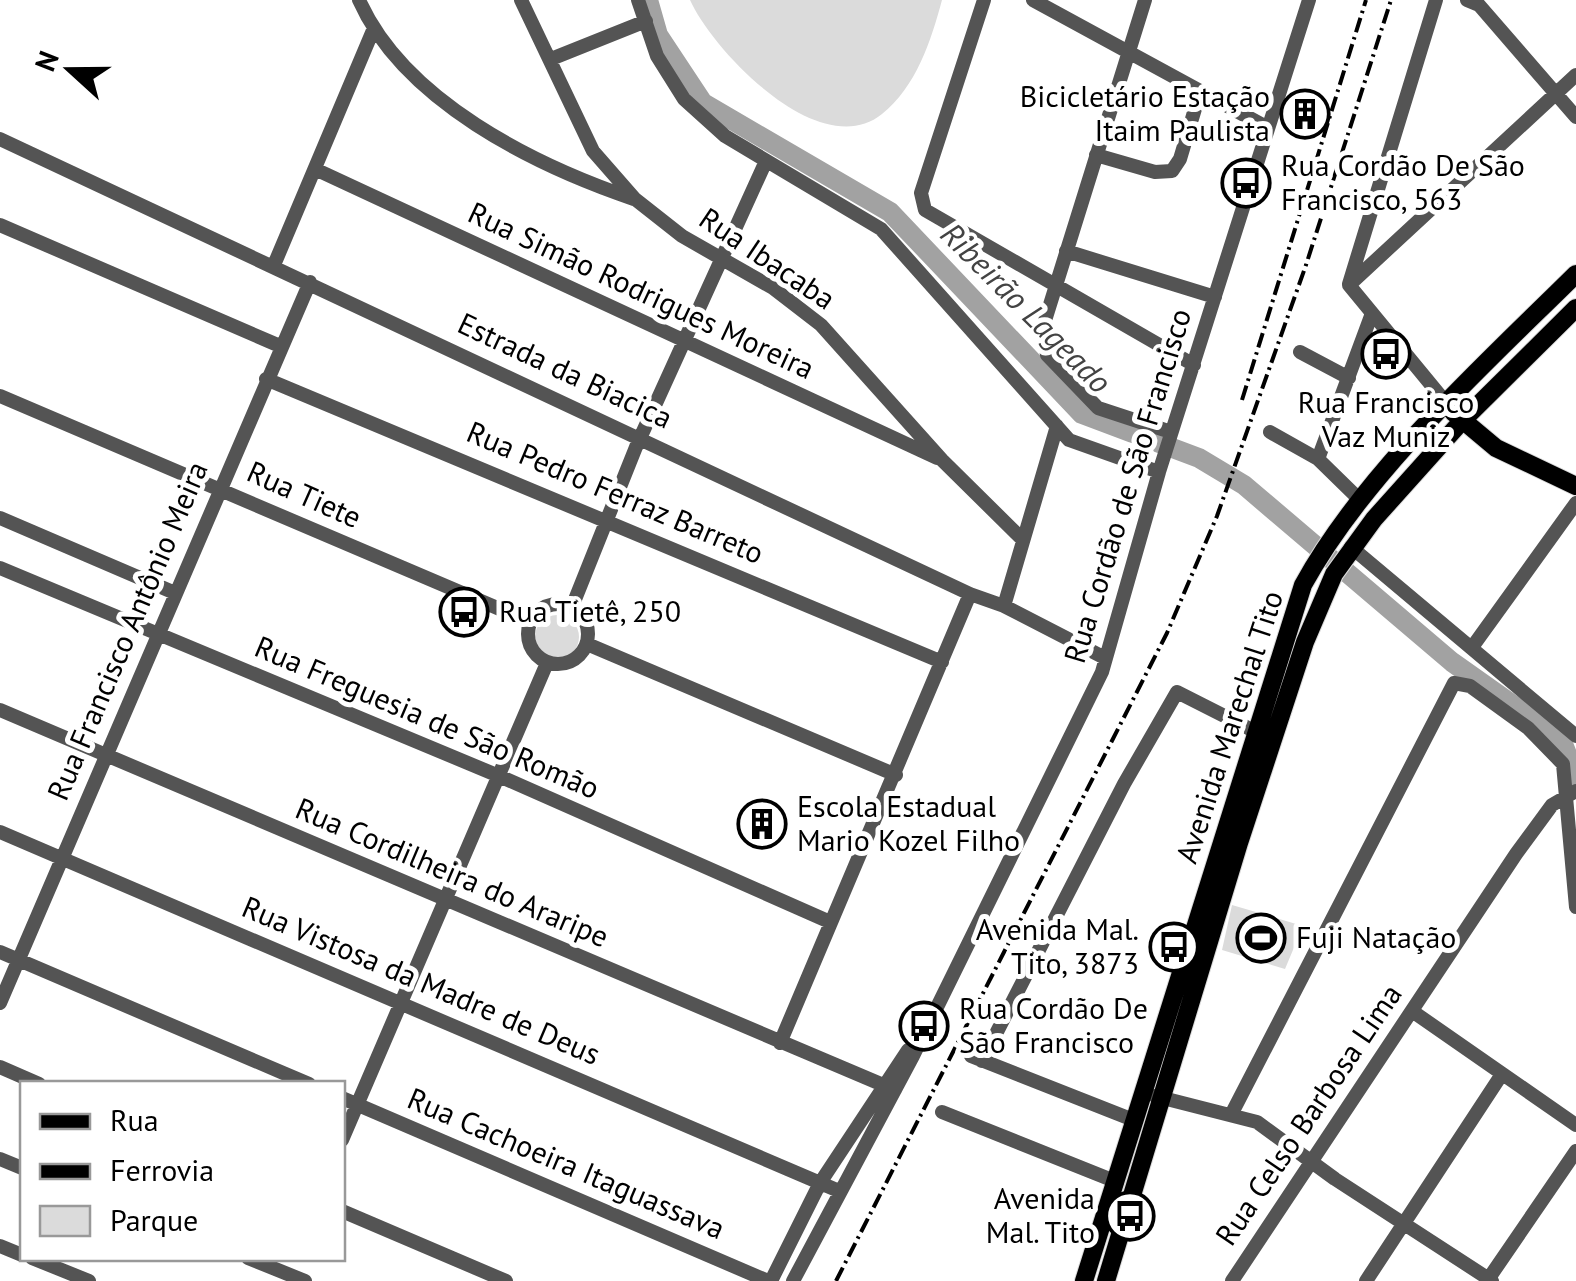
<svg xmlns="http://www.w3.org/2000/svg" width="1576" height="1281" font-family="'PT Sans',sans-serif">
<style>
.green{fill:#dbdbdb}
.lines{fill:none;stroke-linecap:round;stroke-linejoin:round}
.river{stroke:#a2a2a2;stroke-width:20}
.major-casing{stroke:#dbdbdb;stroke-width:20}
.minor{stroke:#545454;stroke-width:14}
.major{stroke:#000;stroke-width:18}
.rail{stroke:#000;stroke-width:4;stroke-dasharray:15 5 2.5 5;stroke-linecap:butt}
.labels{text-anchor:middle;stroke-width:10;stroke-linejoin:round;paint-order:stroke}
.poi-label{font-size:30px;fill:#000;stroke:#fff;text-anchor:start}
.street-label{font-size:30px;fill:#000;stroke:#fff}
.water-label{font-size:32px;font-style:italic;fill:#434343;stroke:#fff}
</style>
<rect width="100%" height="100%" fill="#fff"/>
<path class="green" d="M690 0H942C931 41 916 87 882 114 820 164 713 51 690 0Z
M535 637a22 22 0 1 1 44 0a22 22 0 1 1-44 0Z
M1232 905 1303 926 1285 969 1222 950Z"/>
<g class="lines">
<path class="river" d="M648 0 658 35 703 103 890 212 1082 414 1199 458 1244 485 1452 662 1561 739 1576 777"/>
<g class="major-casing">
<path id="major" d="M1453 412 1496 448 1576 486
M1084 1281 1303 585C1365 472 1484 365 1576 274
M1106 1281 1239 843 1305 642 1334 574 1374 519 1461 422 1576 308"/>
</g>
<path class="minor" d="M359 0C404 101 534 165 634 199
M521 0 593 151 635 199 682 236 773 288 821 325 942 460 1022 539
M638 0 657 56 684 99 725 136 881 229 1069 440 1159 472
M984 0 921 193 925 210 1194 365
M1033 0 1268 128
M1145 0 1043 327 1047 355 1098 408 1171 432
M1467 0 1479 5 1576 117
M551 59 646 21
M0 139 970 594 1004 606 1105 658
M1096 155 1155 172 1172 171 1180 159 1200 92
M317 170 937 458
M0 225 280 346
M1066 251 1215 297
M274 265 374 28
M1349 284 1436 0
M1349 285 1576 75
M1349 285 1447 404
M1300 352 1349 378
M266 379 942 662
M0 396 530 622
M1270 432 1318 459 1361 501
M1318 459 1371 316
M0 518 175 593
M1351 547 1576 736
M0 568 499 776 830 922
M528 634a30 30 0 1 1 60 0a30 30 0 1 1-60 0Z
M1004 606 1057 426
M572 607 636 447 766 161
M587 644 896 775
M1473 646 1576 503
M0 710 895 1090
M0 832 839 1191
M0 952 309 1084
M0 1003 310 282
M1412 1011 1576 1125
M780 1043 970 594
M971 1056 1136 1121
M982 1061 1124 784 1177 692 1256 732
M0 1067 39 1084
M1155 1096 1257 1122 1335 1179 1492 1281
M342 1098 768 1281
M942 1112 1117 1182
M1232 1113 1454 683 1470 686 1528 728 1563 764 1576 907
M342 1140 547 663
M0 1159 22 1168
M342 1211 506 1281
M0 1246 22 1255
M32 1258 89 1281
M248 1258 305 1281
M771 1281 820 1183 908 1050
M793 1281 913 1056 1102 672 1159 472 1309 0
M1232 1281 1516 854 1552 805 1576 791
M1366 1281 1502 1074
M1487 1281 1576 1151"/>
<use href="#major" class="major"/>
<path class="rail" d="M1242 400 1366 0
M836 1281 1167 633 1217 516 1306 265 1391 0"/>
</g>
<defs>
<g id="building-ring" transform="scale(2.5)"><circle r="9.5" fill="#fff" stroke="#000" stroke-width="1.5"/><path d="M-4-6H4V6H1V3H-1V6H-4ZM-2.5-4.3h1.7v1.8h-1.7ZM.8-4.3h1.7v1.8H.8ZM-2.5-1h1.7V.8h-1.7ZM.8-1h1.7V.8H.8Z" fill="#000"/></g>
<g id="bus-ring" transform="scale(2.5)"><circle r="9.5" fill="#fff" stroke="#000" stroke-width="1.5"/><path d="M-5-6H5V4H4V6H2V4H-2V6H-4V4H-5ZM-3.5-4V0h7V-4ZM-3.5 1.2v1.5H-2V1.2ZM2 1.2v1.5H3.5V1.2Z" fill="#000"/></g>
<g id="stadium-ring" transform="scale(2.5)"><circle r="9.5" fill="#fff" stroke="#000" stroke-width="1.5"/><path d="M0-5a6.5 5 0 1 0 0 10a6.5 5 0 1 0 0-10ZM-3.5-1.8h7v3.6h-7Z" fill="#000"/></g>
</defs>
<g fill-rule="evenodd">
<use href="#building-ring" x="1305" y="114"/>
<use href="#bus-ring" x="1246" y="183"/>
<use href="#bus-ring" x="1386" y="354"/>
<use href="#bus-ring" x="464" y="612"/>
<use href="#building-ring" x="762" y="824"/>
<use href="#stadium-ring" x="1261" y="938"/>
<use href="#bus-ring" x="1174" y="947"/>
<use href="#bus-ring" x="924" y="1026"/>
<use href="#bus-ring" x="1130" y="1216"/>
</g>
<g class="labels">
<g class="poi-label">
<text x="1270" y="107" text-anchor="end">Bicicletário Estação<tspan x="1270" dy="34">Itaim Paulista</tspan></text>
<text x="1281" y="176">Rua Cordão De São<tspan x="1281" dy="34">Francisco, 563</tspan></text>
<text x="1386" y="413" text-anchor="middle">Rua Francisco<tspan x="1386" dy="34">Vaz Muniz</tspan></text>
<text x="499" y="622">Rua Tietê, 250</text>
<text x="797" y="817">Escola Estadual<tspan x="797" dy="34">Mario Kozel Filho</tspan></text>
<text x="1139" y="940" text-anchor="end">Avenida Mal.<tspan x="1139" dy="34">Tito, 3873</tspan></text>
<text x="1296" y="948">Fuji Natação</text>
<text x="959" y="1019">Rua Cordão De<tspan x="959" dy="34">São Francisco</tspan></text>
<text x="1095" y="1209" text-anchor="end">Avenida<tspan x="1095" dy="34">Mal. Tito</tspan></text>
</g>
<g class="street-label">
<text transform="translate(767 259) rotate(34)" y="10">Rua Ibacaba</text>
<text transform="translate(641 291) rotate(25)" y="10">Rua Simão Rodrigues Moreira</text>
<text transform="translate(565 371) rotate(25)" y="10">Estrada da Biacica</text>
<text transform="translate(1128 486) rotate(-73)" y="10">Rua Cordão de São Francisco</text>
<text transform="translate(615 493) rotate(23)" y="10">Rua Pedro Ferraz Barreto</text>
<text transform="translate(304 495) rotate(24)" y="10">Rua Tiete</text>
<text transform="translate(128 631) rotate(-67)" y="10">Rua Francisco Antônio Meira</text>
<text transform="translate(427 718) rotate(23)" y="10">Rua Freguesia de São Romão</text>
<text transform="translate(1230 727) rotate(-72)" y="10">Avenida Marechal Tito</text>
<text transform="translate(452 873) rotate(23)" y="10">Rua Cordilheira do Araripe</text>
<text transform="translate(421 981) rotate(23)" y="10">Rua Vistosa da Madre de Deus</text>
<text transform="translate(1309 1115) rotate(-56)" y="10">Rua Celso Barbosa Lima</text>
<text transform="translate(566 1164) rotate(23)" y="10">Rua Cachoeira Itaguassava</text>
</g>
<g class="water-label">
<text transform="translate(1026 308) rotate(45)" y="11">Ribeirão Lageado</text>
</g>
</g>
<rect x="20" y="1081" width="325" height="180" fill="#ffffff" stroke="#999999" stroke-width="2.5"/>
<rect x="40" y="1114" width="50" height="15" fill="#000000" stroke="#999999" stroke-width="2.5"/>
<text x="110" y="1131" font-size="30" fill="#000000">Rua</text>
<rect x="40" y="1164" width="50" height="15" fill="#000000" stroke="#999999" stroke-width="2.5"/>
<text x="110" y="1181" font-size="30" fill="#000000">Ferrovia</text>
<rect x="40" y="1206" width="50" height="30" fill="#dbdbdb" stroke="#999999" stroke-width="2.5"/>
<text x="110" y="1231" font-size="30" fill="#000000">Parque</text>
<g transform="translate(70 70) rotate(291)" stroke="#ffffff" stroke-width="8" paint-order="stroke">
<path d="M0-8L18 38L0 25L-18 38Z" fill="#000000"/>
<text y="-15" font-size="28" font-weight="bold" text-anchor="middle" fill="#000000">N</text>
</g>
</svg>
